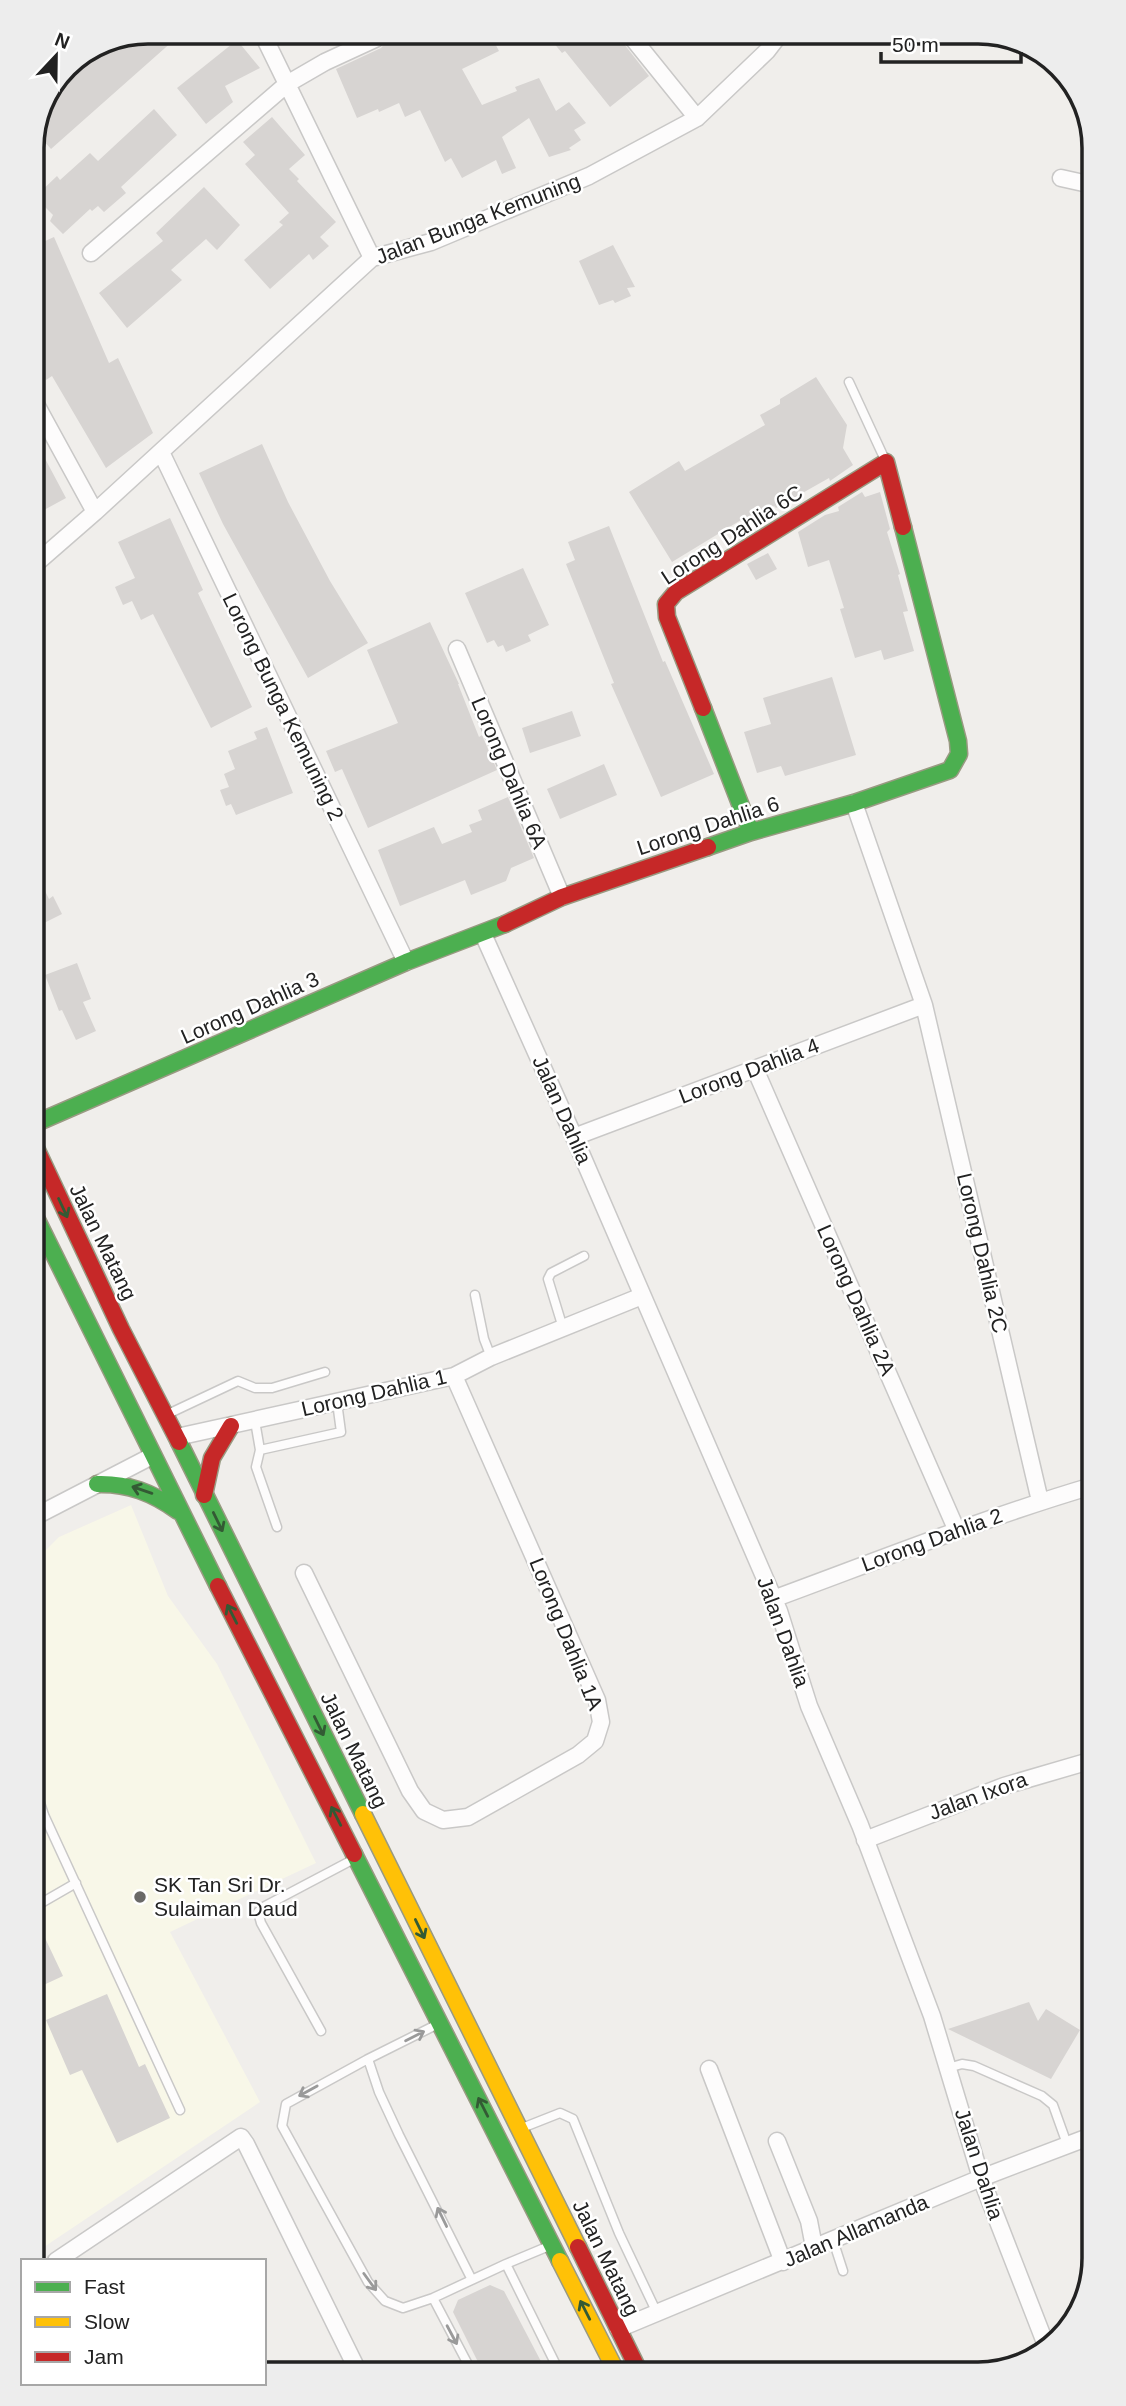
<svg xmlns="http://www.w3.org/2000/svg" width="1126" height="2406" font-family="Arial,sans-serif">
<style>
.education{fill:#f8f7e8}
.building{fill:#d7d4d2}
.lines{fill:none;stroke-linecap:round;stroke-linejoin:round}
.lane-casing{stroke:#c9c8c7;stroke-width:11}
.street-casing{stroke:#c9c8c7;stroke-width:19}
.fast-casing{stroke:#999a82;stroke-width:19}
.slow-casing{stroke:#999a82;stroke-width:19}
.jam-casing{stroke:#999a82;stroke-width:19}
.lane{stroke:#fdfcfc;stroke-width:8}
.street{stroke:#fdfcfc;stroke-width:16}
.fast{stroke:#4caf50;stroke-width:16}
.slow{stroke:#ffc107;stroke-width:16}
.jam{stroke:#c62828;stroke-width:16}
.oneway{stroke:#335a34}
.oneway2{stroke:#9a9a9a}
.poi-dot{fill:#6a6968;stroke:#fff;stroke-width:2.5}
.labels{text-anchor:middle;stroke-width:5;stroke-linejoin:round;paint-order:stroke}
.street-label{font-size:21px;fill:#222;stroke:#fff}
.poi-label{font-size:21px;fill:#222;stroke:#fff;text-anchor:start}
.rim{fill:none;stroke:#222;stroke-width:3.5}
</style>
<rect width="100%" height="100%" fill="#f0eeeb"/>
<path class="education" d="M131 1505 168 1596 217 1664 316 1863 170 1932 260 2102 38 2251 36 1560 59 1537Z"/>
<path class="building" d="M617 35 649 76 610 107 565 51 562 53 548 36Z
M491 36 499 51 462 69 482 105 517 91 515 87 539 78 556 111 569 102 586 123 574 130 581 140 569 148 571 150 549 157 529 118 502 137 516 168 502 174 496 160 462 178 451 158 445 162 420 110 405 117 399 103 379 112 378 109 357 118 336 69 381 48 390 37Z
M109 40H174L51 149 36 132 52 96 88 64 85 61Z
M237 40 260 68 225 86 233 102 206 124 177 88Z
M154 109 177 135 121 187 126 193 104 212 98 206 92 211 90 209 63 234 50 221 53 215 35 197 57 176 60 180 90 153 98 161Z
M272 117 305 155 289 169 299 179 297 181 336 222 320 237 329 246 313 260 309 254 270 289 244 260 283 225 279 222 289 213 245 164 255 155 243 142Z
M204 187 240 225 217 250 206 239 171 270 182 280 127 328 99 293 163 241 156 233Z
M54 237 109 363 118 358 153 433 106 468 52 376 46 380 32 350V247Z
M613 245 635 287 627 288 631 296 615 303 613 300 599 305 579 261Z
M816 377 847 425 843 448 853 465 830 481 829 478 776 508 774 506 743 524 741 520 672 562 629 492 679 461 685 471 765 425 760 415 780 404V399Z
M33 436 66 498 33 516Z
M262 444 288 502 330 581 368 643 308 678 223 524 199 473Z
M862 492 865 497 880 492 890 529 887 532 900 574 898 575 908 611 903 612 914 651 884 660 881 650 855 658 840 609 844 608 829 560 808 567 798 532 825 515 839 511 838 507Z
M170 518 203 590 198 593 252 707 211 728 153 614 141 620 132 601 123 605 115 587 135 578 118 542Z
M609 526 663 662 665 661 714 774 661 797 611 684 614 683 566 564 575 560 568 542Z
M768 553 777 569 756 580 747 564Z
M523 568 549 625 528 635 531 641 506 652 503 645 498 647 494 640 487 643 465 593Z
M430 622 459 684H458L479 737 482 735 497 770 368 828 342 769 335 772 326 751 398 723 367 650Z
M832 677 856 755 785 776 781 766 757 773 744 732 771 724 763 698Z
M572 711 581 736 530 753 522 728Z
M267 727 293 793 236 815 231 804 226 806 220 790 229 787 224 774 235 769 228 751 257 739 254 732Z
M604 764 617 795 560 819 547 789Z
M508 797 534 858 511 868 506 881 471 895 465 880 400 906 378 850 434 827 442 844 472 832 469 825 482 820 478 810Z
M34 869 49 899 53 896 62 914 34 928Z
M77 963 91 999 83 1002 96 1031 76 1040 62 1010 59 1011 45 975Z
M37 1921 63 1976 37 1988Z
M107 1994 139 2067 145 2064 170 2118 117 2143 82 2070 70 2075 46 2020Z
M1029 2002 1038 2021 1046 2009 1080 2030 1051 2079 948 2029Z
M490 2285 504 2291 546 2371 483 2372 453 2312 458 2300Z"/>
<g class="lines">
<g class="lane-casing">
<path id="lane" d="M849 382 886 462
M475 1295 484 1339 491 1357
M563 1328 548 1279 551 1273 584 1256
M168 1414 238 1381 255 1388H272L325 1372
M255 1421 260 1450 256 1467 277 1527
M260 1450 341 1432 337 1402
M36 1791 44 1815 180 2110
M37 1902H43L76 1883
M436 2025 368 2059 379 2092 399 2135 471 2278
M321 2031 261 1923 258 1912 265 1906 354 1859
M368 2059 286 2104 282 2126 368 2282 385 2301 403 2308 433 2298 506 2264
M948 2068 962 2064 974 2066 1042 2096 1053 2105 1067 2144
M522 2128 560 2113 573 2119 619 2233 657 2313
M833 2240 843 2271
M549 2246 506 2264 559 2371
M433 2298 472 2372"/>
</g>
<g class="street-casing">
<path id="street" d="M630 35 697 118
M265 39 372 258
M1061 178 1088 184
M91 253 287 84 325 62 377 38
M32 397 95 512
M161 452 406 962
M33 566 95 512 372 258 431 242 589 176 697 118 767 51 780 34
M457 649 562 897
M854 803 924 1005 1040 1501
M483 934 574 1137 779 1611 809 1706 860 1825 932 2016 981 2178 1046 2345
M755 1069 957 1531
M574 1137 924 1005
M177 1437 454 1376 491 1357 642 1296
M36 1516 152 1456
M304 1573 410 1791 424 1811 443 1820 468 1817 578 1755 595 1741 601 1722 597 1700 454 1376
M773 1599C879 1560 984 1518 1092 1486
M865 1840 1004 1786 1093 1760
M709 2069 783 2262
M777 2141 809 2221 814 2247
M56 2261 241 2137 246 2144 359 2373
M618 2329 981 2178 1094 2135"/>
</g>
<g class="fast-casing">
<path id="fast" d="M703 708 751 832
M708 847 751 832 854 803 950 770 959 754 958 741 903 527
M34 1124 406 962 505 924
M35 1216 218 1586
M179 1442 363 1814
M97 1484C128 1483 153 1493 178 1511
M354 1854 560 2261"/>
</g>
<g class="slow-casing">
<path id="slow" d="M363 1814 578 2247
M560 2261 616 2371"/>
</g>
<g class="jam-casing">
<path id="jam" d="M703 708 667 617 666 604 676 592 886 462 903 527
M505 924 562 897 708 847
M35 1146 121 1329 179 1442
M204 1495 212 1458 231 1426
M218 1586 354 1854
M578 2247 639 2371"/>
</g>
<use href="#lane" class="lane"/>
<use href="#street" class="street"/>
<use href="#fast" class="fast"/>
<use href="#slow" class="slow"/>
<use href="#jam" class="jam"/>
</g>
<defs><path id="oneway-shaft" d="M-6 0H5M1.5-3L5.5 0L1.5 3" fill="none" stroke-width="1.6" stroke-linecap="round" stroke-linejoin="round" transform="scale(1.75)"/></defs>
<g class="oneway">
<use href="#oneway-shaft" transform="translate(63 1208) rotate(65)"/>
<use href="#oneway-shaft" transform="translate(142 1490) rotate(-161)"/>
<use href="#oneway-shaft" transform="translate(218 1522) rotate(64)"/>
<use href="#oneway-shaft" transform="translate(232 1614) rotate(-117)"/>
<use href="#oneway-shaft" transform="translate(319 1726) rotate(64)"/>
<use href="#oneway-shaft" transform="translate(336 1816) rotate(-117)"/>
<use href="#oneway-shaft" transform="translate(420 1929) rotate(64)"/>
<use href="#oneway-shaft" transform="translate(483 2107) rotate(-117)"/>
<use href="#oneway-shaft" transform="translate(585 2310) rotate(-117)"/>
</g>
<g class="oneway2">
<use href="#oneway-shaft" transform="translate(415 2036) rotate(-27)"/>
<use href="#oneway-shaft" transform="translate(308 2091) rotate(151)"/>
<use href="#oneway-shaft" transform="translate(442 2217) rotate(-116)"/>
<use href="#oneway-shaft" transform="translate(370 2282) rotate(54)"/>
<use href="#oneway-shaft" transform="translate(452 2335) rotate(62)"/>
</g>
<circle class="poi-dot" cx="140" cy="1897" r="7"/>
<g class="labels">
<g class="street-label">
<text transform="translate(478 219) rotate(-21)" y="7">Jalan Bunga Kemuning</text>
<text transform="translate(732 535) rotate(-33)" y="7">Lorong Dahlia 6C</text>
<text transform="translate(283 707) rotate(64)" y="7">Lorong Bunga Kemuning 2</text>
<text transform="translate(509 773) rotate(67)" y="7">Lorong Dahlia 6A</text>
<text transform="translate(708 826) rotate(-18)" y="7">Lorong Dahlia 6</text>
<text transform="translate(250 1008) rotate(-24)" y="7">Lorong Dahlia 3</text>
<text transform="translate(749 1071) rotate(-21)" y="7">Lorong Dahlia 4</text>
<text transform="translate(562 1110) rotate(66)" y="7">Jalan Dahlia</text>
<text transform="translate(103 1242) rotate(64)" y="7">Jalan Matang</text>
<text transform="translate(982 1253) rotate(77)" y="7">Lorong Dahlia 2C</text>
<text transform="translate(856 1300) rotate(66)" y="7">Lorong Dahlia 2A</text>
<text transform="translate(374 1393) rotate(-13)" y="7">Lorong Dahlia 1</text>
<text transform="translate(932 1540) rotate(-20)" y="7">Lorong Dahlia 2</text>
<text transform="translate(783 1632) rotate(70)" y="7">Jalan Dahlia</text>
<text transform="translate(566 1634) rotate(68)" y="7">Lorong Dahlia 1A</text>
<text transform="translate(354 1750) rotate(64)" y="7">Jalan Matang</text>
<text transform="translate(978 1796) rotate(-20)" y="7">Jalan Ixora</text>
<text transform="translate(979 2164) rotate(72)" y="7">Jalan Dahlia</text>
<text transform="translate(856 2231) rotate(-23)" y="7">Jalan Allamanda</text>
<text transform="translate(606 2258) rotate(64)" y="7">Jalan Matang</text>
</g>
<g class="poi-label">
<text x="154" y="1892">SK Tan Sri Dr.<tspan x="154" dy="24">Sulaiman Daud</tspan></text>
</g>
</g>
<path d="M0 0H1126V2406H0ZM148 44H978A104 104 0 0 1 1082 148V2258A104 104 0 0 1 978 2362H148A104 104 0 0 1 44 2258V148A104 104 0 0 1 148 44Z" fill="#ededed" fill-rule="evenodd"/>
<path class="rim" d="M148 44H978A104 104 0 0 1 1082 148V2258A104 104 0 0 1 978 2362H148A104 104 0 0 1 44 2258V148A104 104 0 0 1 148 44Z"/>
<rect x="21" y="2259" width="245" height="126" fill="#ffffff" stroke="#a7a7a7" stroke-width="2"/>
<rect x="35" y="2282" width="35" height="10" fill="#4caf50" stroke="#a7a7a7" stroke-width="2"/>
<text x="84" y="2294" font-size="21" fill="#222222">Fast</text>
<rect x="35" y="2317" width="35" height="10" fill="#ffc107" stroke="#a7a7a7" stroke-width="2"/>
<text x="84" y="2329" font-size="21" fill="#222222">Slow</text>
<rect x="35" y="2352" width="35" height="10" fill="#c62828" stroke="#a7a7a7" stroke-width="2"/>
<text x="84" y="2364" font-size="21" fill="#222222">Jam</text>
<g transform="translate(56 56) rotate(22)" stroke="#ffffff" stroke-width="5" paint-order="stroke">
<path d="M0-5L12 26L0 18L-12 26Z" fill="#222222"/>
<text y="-10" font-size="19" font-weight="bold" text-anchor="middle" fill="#222222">N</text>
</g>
<path d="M881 52v10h140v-10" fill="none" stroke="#222222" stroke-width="3.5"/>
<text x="892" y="52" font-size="21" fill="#222222" stroke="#ffffff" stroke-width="5" paint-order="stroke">50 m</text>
</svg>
